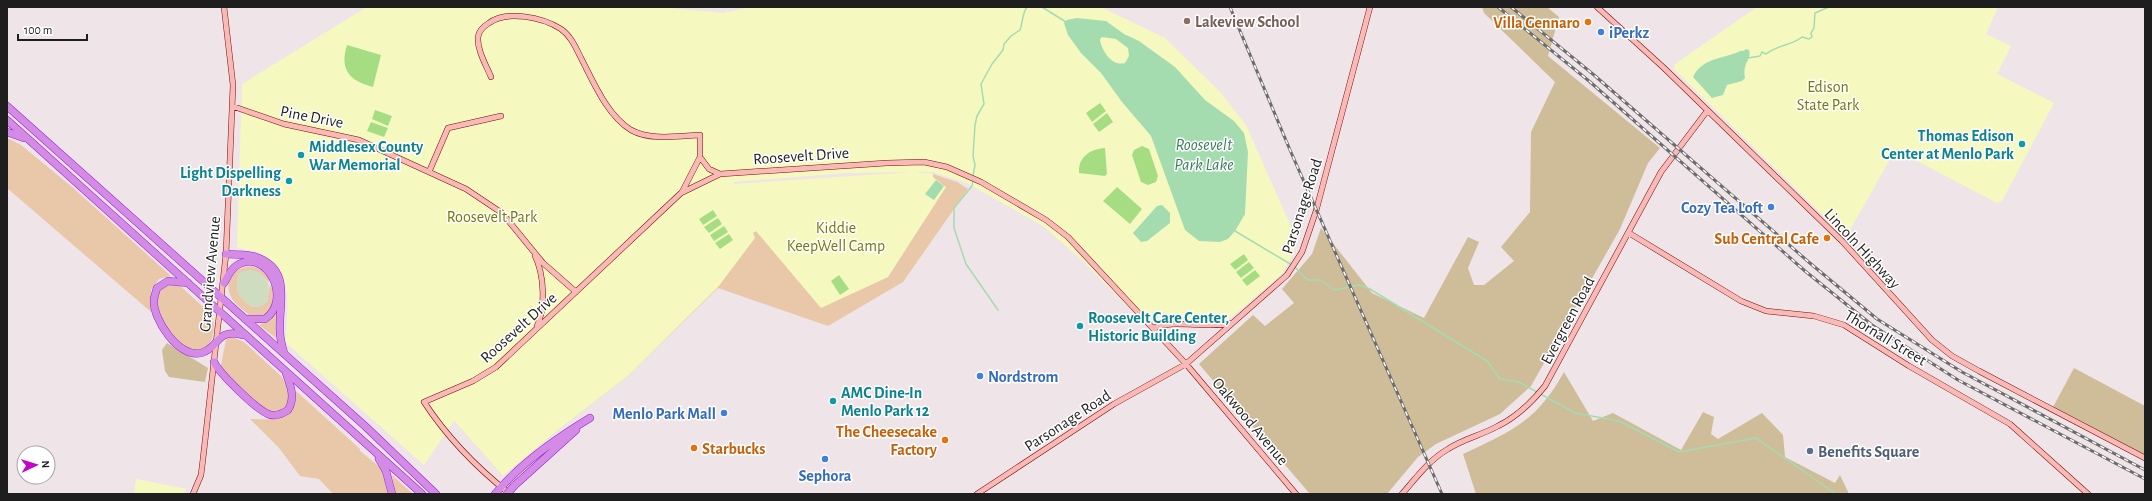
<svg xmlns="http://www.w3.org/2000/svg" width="2152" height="501" font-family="'Alegreya Sans',sans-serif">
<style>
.grass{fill:#e9c8a9}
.forest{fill:#cebd98}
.wetland{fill:#ceddc0}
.park{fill:#f5f9c0;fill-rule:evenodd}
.pitch{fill:#a7dd82}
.water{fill:#a4dcb0;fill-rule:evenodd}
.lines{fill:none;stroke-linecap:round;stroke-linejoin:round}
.stream{stroke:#a4dcb0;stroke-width:1.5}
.secondary-casing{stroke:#740f06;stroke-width:6}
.highway-casing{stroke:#9725d8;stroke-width:8}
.secondary{stroke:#f9b9b7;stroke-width:5}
.highway{stroke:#d38be6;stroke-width:7}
.rail-casing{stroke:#6c6c6c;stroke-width:3}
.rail{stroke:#fff;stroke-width:1.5;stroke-dasharray:4.5;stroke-linecap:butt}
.highway-bridge-casing{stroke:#9725d8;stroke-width:8;stroke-linecap:butt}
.highway-bridge{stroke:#d38be6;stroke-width:7}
.education-dot{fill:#8d6e63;stroke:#fff;stroke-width:1.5}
.food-dot{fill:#e8710a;stroke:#fff;stroke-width:1.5}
.shop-dot{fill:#3f7fe0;stroke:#fff;stroke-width:1.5}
.culture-dot{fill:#0f9aa8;stroke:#fff;stroke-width:1.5}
.service-dot{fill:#5c6f8a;stroke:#fff;stroke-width:1.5}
.labels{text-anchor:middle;stroke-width:3;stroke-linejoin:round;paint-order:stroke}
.education-label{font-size:16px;font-weight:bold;fill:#785e54;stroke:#fff;text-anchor:start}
.food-label{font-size:16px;font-weight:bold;fill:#c56008;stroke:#fff;text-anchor:end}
.shop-label{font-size:16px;font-weight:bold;fill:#366cbe;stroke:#fff;text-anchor:start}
.park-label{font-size:16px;fill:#747b0c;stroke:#fff}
.street-label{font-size:16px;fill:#1e1e1e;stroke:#fff}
.culture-label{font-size:16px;font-weight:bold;fill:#0d838f;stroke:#fff;text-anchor:start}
.service-label{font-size:16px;font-weight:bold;fill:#4e5e75;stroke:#fff;text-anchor:start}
.water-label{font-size:17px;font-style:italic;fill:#3a7e5a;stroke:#fff}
</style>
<rect width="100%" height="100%" fill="#efe4e7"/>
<path class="grass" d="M7 138 21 145 71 186 171 276 159 279 151 290V312L7 188Z
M933 174 957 182 968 189 903 282 828 326 718 288 629 375 558 430 503 476 454 421 756 231 945 187 932 177Z
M253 266 263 271 270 279 268 282 260 273H239C234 292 238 295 252 307L261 306 267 302 269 288 272 284C276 295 273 306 266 315H249C244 310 234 304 231 297 223 279 235 267 253 266Z
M169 284H178L212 315 214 326 212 339 206 348 193 351C170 339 153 316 158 289Z
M279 309 276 338 259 325 271 319Z
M230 336 244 342 282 377 288 388 289 401 285 410 277 414 268 412 226 375 221 365 226 340Z
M296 391 360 449V451L381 468 388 494H333L319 479 300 476 279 448 250 419C274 419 295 424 296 391Z
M392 475 413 494H395Z"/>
<path class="forest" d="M1482 7H1547L1559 17 1548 56 1660 148 1648 163 1620 229 1531 386 1500 414 1436 444 1418 457 1387 494H1310L1199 364 1253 315 1265 326 1294 303 1282 289 1312 254 1321 228 1372 293 1424 318 1468 237 1479 242 1468 268 1474 285H1484L1514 261 1501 247 1530 212 1531 132 1555 82 1484 13Z
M167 343 208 368 205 382 169 377 165 371 162 350Z
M2074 368 2145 406V458L2052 409Z
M1564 372 1593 421 1613 413 1681 450 1703 412 1714 417 1711 434 1718 439 1762 413 1783 435 1785 457 1835 483 1840 475 1849 494H1476L1463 454C1512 431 1537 421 1564 372Z"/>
<path class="wetland" d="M250 269 260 273 269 284 267 302 261 306 252 307C238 295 234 292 239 273Z"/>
<path class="park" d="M367 7H658L723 13 751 7H1101L1165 38 1220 92 1246 125 1296 238 1293 254 1282 274 1228 320 1203 322 1139 318 1081 259 1043 226 967 183 933 172H913L933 174V177L946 187 888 277 821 308 756 231 753 233 755 238 718 287 629 375 558 430 503 476 454 421 424 465 285 342C288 310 294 271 260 253 253 249 245 251 237 247L242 84ZM912 172 734 184 733 182 846 173Z
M1757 7H1998L1986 34 2011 46 1997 74 2054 103 2002 201 1997 203 1898 151 1893 154 1850 230 1845 234 1840 232 1674 69 1675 64Z
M136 479 186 489 184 494H134Z"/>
<path class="pitch" d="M347 45 381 55 373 87C350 81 339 70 347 45Z
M1100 103 1106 111 1092 122 1086 113Z
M375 110 392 116 388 126 372 119Z
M1107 113 1113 122 1099 132 1093 124Z
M371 122 388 128 384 137 367 131Z
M1142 146 1149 149 1158 176 1156 182 1148 185 1141 182 1132 155 1134 150Z
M1105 148 1107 174 1105 176 1079 173C1078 157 1090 149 1105 148Z
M1117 187 1142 209 1130 224 1103 201Z
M713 210 717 216 703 225 699 219Z
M718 218 722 224 709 233 704 227Z
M724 226 728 232 714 241 710 235Z
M729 234 733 240 720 249 715 243Z
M1244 254 1248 260 1235 270 1230 264Z
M1249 262 1254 268 1241 278 1236 272Z
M1255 270 1260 276 1247 286 1242 280Z
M839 275 849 289 840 295 831 281Z"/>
<path class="water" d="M1077 18 1106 21 1124 34 1139 41 1175 67 1205 100 1234 121 1244 133 1248 152 1245 214 1235 231 1228 239 1220 242 1199 241 1185 230 1151 136 1122 102 1101 73 1081 53 1068 35 1064 23 1067 20ZM1102 37 1116 39 1128 48 1129 56 1125 63C1112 67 1101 50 1100 39Z
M1746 49 1749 50C1752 60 1742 62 1745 78L1742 81 1727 85 1723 95 1712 98 1693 77C1702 58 1722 59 1738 52 1741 50 1743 52 1746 49Z
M936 180 944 186 934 200 925 194Z
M1162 205 1170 213V223L1147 241 1141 242 1133 233 1157 206Z"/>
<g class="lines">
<path class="stream" d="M1042 7 1066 22
M1748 58 1760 56 1762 52 1766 54C1779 44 1791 46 1802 37L1809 39 1812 37 1811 33 1814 28 1815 13 1829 7
M973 176 975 165 973 156 975 125 977 116 984 104 981 84 992 64 1003 50 1004 44 1011 36 1020 30C1023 22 1022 14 1027 7
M973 180 972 186 954 208V228L966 264 998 310
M1235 231 1292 265
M1295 267 1307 280H1321L1334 290 1359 285 1370 289 1487 361 1500 379 1519 382 1575 413 1619 421 1679 452 1756 438 1836 494"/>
<g class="secondary-casing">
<path id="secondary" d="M1597 7 1664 68 1842 241 1932 340 1952 356 1979 371 2145 458
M491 77C486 65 477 50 478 37 479 31 484 26 489 23 507 10 542 17 561 29 571 36 576 48 581 58 594 83 607 115 631 130 651 141 679 136 700 135V157L682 192
M232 106 284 124 359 140 466 189 502 213 543 263 576 292
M700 157 709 169 720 174
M429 172 448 128 501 116
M1629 233 1741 301 1766 311 1814 316 1844 325 1909 366 2010 424 2088 494
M535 256C544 274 546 308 537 326
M1154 328C1169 319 1210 329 1232 323
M193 494 201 475 203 459 226 254 233 85 224 7
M510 494C477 468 447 437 424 402L473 381 496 367 681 193 720 174 887 163 924 162 947 167 981 182 1046 220 1068 237 1186 364 1296 494
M977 494 1114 404 1186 364 1287 275 1302 252 1316 211 1370 7
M1402 494C1416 478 1429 460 1448 449 1463 439 1482 435 1498 426 1517 417 1532 402 1545 386L1661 172 1707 111"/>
</g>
<g class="highway-casing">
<path id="highway" d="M7 106 365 426 436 494
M7 120 422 494
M7 132 24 138
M226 254C236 255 247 254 256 257 293 270 278 304 280 332 280 339 282 346 284 353
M188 283 168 281 157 288C156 292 154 296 154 300 152 318 179 359 201 353 220 348 215 328 243 335
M224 283C227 278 230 270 236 266 267 246 293 300 265 319H245
M214 362C220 374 256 409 268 414 275 417 282 414 288 410 296 397 290 385 286 373
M379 459 386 471 392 494
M514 486 576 430
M495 494C521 463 555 439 590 418"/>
</g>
<use href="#secondary" class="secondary"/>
<use href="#highway" class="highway"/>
<g class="rail-casing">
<path id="rail" d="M1230 7 1290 150 1442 494
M1498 7 1589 81 1805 271 1872 325 1958 380 2145 479
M1511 7 1594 75 1811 264 1877 319 1962 372 2145 470"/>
</g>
<use href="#rail" class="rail"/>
<g class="highway-bridge-casing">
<path id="highway-bridge" d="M507 494 514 486"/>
</g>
<use href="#highway-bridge" class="highway-bridge"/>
</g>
<circle class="education-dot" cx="1187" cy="21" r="4"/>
<g class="food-dot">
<circle cx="1588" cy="22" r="4"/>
<circle cx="1827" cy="238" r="4"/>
<circle cx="945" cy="440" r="4"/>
<circle cx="694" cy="448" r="4"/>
</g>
<g class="shop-dot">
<circle cx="1601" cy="32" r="4"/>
<circle cx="1771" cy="207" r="4"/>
<circle cx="980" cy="376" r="4"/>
<circle cx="724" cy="413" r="4"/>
<circle cx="825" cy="459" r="4"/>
</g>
<g class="culture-dot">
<circle cx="2022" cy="144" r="4"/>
<circle cx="301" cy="155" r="4"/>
<circle cx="289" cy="181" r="4"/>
<circle cx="1080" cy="326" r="4"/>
<circle cx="833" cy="401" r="4"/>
</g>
<circle class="service-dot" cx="1810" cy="451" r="4"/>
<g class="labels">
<g class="education-label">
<text x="1195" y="27">Lakeview School</text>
</g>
<g class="food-label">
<text x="1580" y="28">Villa Gennaro</text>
<text x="1819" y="244">Sub Central Cafe</text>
<text x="937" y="437">The Cheesecake<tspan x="937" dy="18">Factory</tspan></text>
<text x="702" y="454" text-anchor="start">Starbucks</text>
</g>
<g class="shop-label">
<text x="1609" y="38">iPerkz</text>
<text x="1763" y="213" text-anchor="end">Cozy Tea Loft</text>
<text x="988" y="382">Nordstrom</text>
<text x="716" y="419" text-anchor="end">Menlo Park Mall</text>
<text x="825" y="481" text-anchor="middle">Sephora</text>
</g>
<g class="park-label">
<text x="1828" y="92">Edison<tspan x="1828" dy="18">State Park</tspan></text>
<text x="492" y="222">Roosevelt Park</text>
<text x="836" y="233">Kiddie<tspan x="836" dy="18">KeepWell Camp</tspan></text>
</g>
<g class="street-label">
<text transform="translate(312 116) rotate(11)" y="6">Pine Drive</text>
<text transform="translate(801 155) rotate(-4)" y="6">Roosevelt Drive</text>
<text transform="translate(1301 206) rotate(-72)" y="6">Parsonage Road</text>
<text transform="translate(1863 248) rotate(47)" y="6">Lincoln Highway</text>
<text transform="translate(209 274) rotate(-85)" y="6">Grandview Avenue</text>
<text transform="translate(1567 320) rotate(-62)" y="6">Evergreen Road</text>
<text transform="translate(518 327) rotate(-42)" y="6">Roosevelt Drive</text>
<text transform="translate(1886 337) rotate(31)" y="6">Thornall Street</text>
<text transform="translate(1067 420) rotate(-33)" y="6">Parsonage Road</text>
<text transform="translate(1251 421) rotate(50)" y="6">Oakwood Avenue</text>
</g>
<g class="culture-label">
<text x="2014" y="141" text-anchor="end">Thomas Edison<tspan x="2014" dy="18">Center at Menlo Park</tspan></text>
<text x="309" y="152">Middlesex County<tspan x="309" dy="18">War Memorial</tspan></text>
<text x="281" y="178" text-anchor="end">Light Dispelling<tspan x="281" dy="18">Darkness</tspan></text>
<text x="1088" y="323">Roosevelt Care Center,<tspan x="1088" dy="18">Historic Building</tspan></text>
<text x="841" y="398">AMC Dine-In<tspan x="841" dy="18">Menlo Park 12</tspan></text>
</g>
<g class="service-label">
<text x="1818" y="457">Benefits Square</text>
</g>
<g class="water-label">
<text x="1204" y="150">Roosevelt<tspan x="1204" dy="20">Park Lake</tspan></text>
</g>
</g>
<rect width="2152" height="501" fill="none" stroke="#1e1e1e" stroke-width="16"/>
<g transform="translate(36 465) rotate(86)"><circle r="19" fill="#ffffff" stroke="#a5a5a5"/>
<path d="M0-3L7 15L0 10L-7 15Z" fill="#c502ca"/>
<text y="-6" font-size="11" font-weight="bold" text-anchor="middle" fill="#1e1e1e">N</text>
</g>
<path d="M18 34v6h69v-6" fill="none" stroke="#1e1e1e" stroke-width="2"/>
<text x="24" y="34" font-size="12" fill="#1e1e1e" stroke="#ffffff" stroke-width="3" paint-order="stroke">100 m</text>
</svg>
